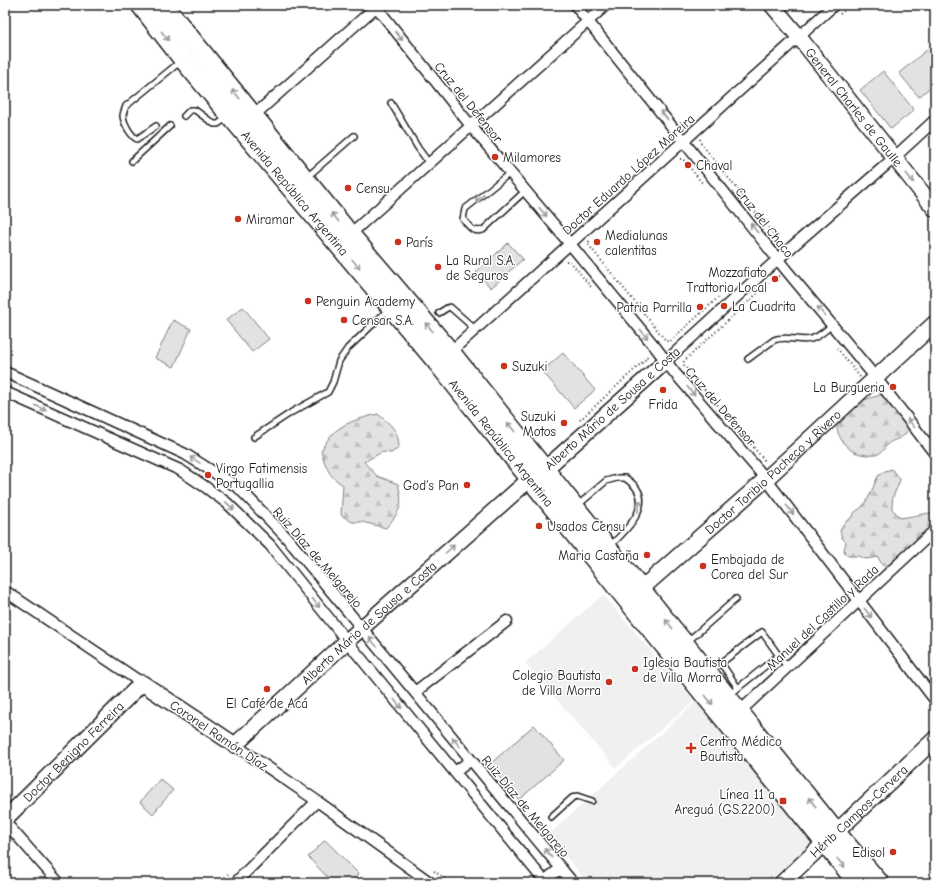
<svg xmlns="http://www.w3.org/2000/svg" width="940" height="888" font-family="'Comic Neue',sans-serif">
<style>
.built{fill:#f0f0f0}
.forest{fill:url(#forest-firs);stroke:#7f7f7f}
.pitch{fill:#e2e2e2;stroke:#7f7f7f}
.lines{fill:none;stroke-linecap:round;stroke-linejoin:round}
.lane-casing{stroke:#1c1c1c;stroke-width:8}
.street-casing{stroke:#1c1c1c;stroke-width:13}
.secondary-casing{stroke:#1c1c1c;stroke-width:18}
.highway-casing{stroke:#1c1c1c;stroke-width:22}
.path{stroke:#1c1c1c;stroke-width:2;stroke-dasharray:1 3;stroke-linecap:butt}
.lane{stroke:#fff;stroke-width:5}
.street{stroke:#fff;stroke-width:10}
.secondary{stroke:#fff;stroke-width:15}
.highway{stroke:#fff;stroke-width:19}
.oneway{stroke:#999}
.poi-dot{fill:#c8321e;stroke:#fff;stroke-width:1.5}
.labels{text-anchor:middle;stroke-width:3;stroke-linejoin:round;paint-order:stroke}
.street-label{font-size:13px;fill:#1c1c1c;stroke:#fff}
.poi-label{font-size:13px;fill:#1c1c1c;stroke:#fff;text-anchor:start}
</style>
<defs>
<pattern id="forest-firs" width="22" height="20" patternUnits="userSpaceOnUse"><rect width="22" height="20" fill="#e2e2e2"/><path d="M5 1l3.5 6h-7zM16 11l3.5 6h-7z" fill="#c1c1c1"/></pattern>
</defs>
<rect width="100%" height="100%" fill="#fff"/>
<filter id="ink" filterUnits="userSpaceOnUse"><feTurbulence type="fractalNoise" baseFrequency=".025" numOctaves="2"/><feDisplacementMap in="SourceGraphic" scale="8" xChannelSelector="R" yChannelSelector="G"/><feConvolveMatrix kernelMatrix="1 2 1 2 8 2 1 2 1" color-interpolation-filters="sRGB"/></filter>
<g filter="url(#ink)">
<path class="built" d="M603 595 694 701 616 768 525 663Z
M697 701 816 843 772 883H588L548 835Z"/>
<path class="forest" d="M885 394 906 420 909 429C907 431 905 435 903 436 898 440 891 440 887 445 884 449 881 454 875 455 869 456 856 454 851 450 841 443 831 426 841 415 852 402 869 398 885 394Z
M378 414C391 425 399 430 399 448L391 453 382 452 364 462 377 476 398 484C404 506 400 511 386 528L362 522H352L341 515 343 485C328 476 326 467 321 451 323 447 326 442 329 438 340 423 361 418 378 414Z
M892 469 900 479C899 485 897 487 895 492 892 498 892 504 892 509L901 518 929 513 935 514V530L888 568 882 565 878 557 866 559 858 556H849L845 554 844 550 846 542 842 538 840 531 844 523 850 519 854 513 863 506 869 497 878 476 885 471Z"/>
<path class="pitch" d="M935 43V83L919 97 899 73Z
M883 71 914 110 891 129 860 90Z
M508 243 523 259 491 288 476 272Z
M243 307 269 339 252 352 226 320Z
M173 320 191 329 174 367 155 358Z
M563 353 595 390 574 408 542 371Z
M534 725 564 760 519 800 489 765Z
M160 779 173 790 153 814 140 802Z
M325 840 359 874 350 883H333L308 857Z"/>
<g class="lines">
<g class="lane-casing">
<path id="lane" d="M391 103 418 148 429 163
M184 116 190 110H195L214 124H218L228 117
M156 126 137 139C131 136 124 124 123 116 123 113 125 109 126 106L181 61
M132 161 170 126
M510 173 465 209 463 219C469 226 472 233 483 230L525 191
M307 177 354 136
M439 313 447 308 450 307 475 329
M748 359 774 340C786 335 801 342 811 339 819 337 826 330 832 325
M254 437 292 412 328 392 333 382 339 361 348 348 388 310
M577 506 606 481 617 478H625C659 499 629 528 610 546
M687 642 736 599
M721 663 762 632 787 667
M711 670 721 663 738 688 730 695
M738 688 779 655
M551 817 572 798 577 796 592 801"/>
</g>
<g class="street-casing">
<path id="street" d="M375 5 471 126 570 244 656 348 674 372 766 479 935 700
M575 5 787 271 876 378 935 454
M251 118 378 5
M347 237 606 5
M447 355 834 5
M666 361 779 258 886 165 935 120
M5 372 185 454 239 488 287 538 573 883
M5 392 180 470 204 486 227 503 270 545 355 651 546 883
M5 591 142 683
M415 692 507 621
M736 715 935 530
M235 745 317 801 431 883
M455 772 471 760
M5 822 59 883
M544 881 561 868
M235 883 317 801"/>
</g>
<g class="secondary-casing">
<g id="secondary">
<path id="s1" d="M772 5 799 37 935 209"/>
<path id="s2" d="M633 596 766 479 935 323"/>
<path id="s3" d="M5 819 142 683 235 745 347 641 522 486 553 462 666 361"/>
<path id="s4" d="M782 883 935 739"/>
</g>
</g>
<g class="highway-casing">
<g id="highway">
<path id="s5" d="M141 5 183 59 438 363 621 592 858 883"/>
<path d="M163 5 350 235 450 352 836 833 879 883"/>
</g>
</g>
<path class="path" d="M840 14 851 5
M930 111 935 106
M700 139V142L779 242 782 243
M680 159H683L703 184
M589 241 588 244 666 341H670L720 296
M566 261H570L591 287
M837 348 860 377
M580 420 647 358V354
M768 461H765L683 364 684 361 775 277 780 276
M434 871 451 883
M219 883 228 874
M765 883 771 877"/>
<use href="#lane" class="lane"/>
<use href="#street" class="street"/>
<use href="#secondary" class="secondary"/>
<use href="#highway" class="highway"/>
</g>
<defs><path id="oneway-shaft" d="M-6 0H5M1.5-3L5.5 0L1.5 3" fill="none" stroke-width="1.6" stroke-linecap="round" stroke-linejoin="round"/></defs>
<g class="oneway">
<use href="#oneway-shaft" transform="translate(165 36) rotate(52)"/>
<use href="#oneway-shaft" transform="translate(399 36) rotate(52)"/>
<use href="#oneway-shaft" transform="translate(236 94) rotate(-129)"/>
<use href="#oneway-shaft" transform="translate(664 115) rotate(-129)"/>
<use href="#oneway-shaft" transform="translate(910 178) rotate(51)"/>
<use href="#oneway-shaft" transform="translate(480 198) rotate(141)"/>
<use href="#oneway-shaft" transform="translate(543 212) rotate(50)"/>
<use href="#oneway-shaft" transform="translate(335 217) rotate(-129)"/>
<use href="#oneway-shaft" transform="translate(754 228) rotate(-128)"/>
<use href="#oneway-shaft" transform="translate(356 264) rotate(50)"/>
<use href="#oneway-shaft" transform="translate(821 311) rotate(-129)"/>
<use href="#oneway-shaft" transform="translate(429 327) rotate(-131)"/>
<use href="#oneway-shaft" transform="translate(644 334) rotate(51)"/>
<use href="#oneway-shaft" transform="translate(691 391) rotate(49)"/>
<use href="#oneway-shaft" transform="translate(41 408) rotate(24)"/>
<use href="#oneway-shaft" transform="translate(911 423) rotate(-128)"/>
<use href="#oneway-shaft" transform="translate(511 427) rotate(-129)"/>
<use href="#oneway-shaft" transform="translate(195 460) rotate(-149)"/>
<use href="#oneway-shaft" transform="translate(230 506) rotate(43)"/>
<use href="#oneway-shaft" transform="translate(639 506) rotate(-79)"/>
<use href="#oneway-shaft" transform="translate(790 510) rotate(53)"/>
<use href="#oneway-shaft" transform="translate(450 549) rotate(-42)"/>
<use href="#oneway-shaft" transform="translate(316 603) rotate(51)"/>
<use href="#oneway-shaft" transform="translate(868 613) rotate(52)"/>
<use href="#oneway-shaft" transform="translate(669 624) rotate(-129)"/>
<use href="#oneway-shaft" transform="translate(373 642) rotate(-130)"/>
<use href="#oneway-shaft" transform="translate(709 700) rotate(51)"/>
<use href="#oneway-shaft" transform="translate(398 704) rotate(50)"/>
<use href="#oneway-shaft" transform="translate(456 742) rotate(-130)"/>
<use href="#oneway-shaft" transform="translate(812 802) rotate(-129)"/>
<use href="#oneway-shaft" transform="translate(548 853) rotate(-130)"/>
<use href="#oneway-shaft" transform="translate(841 863) rotate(50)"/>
</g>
</g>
<g class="poi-dot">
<circle cx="495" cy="157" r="4"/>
<circle cx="688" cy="165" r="4"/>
<circle cx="348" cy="188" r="4"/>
<circle cx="238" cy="219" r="4"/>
<circle cx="398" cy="242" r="4"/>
<circle cx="597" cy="242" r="4"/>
<circle cx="438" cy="267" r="4"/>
<circle cx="775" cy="279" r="4"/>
<circle cx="308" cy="301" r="4"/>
<circle cx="724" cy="306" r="4"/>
<circle cx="700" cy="307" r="4"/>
<circle cx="344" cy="320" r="4"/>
<circle cx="504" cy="366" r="4"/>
<circle cx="893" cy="387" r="4"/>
<circle cx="663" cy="390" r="4"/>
<circle cx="564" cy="423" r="4"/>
<circle cx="208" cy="475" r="4"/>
<circle cx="467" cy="485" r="4"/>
<circle cx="539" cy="526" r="4"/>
<circle cx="647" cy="555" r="4"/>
<circle cx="703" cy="566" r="4"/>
<circle cx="635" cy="669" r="4"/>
<circle cx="609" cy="682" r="4"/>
<circle cx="267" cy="689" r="4"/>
<path d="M689 742h4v4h4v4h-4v4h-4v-4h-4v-4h4z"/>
<rect x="779" y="797" width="8" height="8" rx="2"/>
<circle cx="893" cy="852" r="4"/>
</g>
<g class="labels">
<g class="street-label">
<text transform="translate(469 102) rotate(51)" y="5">Cruz del Defensor</text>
<text dy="5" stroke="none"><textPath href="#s1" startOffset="131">General Charles de Gaulle</textPath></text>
<text transform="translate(628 174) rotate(-42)" y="5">Doctor Eduardo López Moreira</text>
<text dy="5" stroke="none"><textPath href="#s5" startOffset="243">Avenida República Argentina</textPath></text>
<text transform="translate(765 222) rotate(52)" y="5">Cruz del Chaco</text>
<text transform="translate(721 406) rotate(49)" y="5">Cruz del Defensor</text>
<text transform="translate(612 408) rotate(-42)" y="5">Alberto Mário de Sousa e Costa</text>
<text dy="5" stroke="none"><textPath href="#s5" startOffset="567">Avenida República Argentina</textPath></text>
<text dy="5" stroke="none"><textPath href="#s2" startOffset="187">Doctor Toribio Pacheco y Rivero</textPath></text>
<text transform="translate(318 557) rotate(49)" y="5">Ruiz Díaz de Melgarejo</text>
<text transform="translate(822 617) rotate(-43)" y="5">Manuel del Castillo y Rada</text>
<text dy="5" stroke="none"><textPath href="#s3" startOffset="486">Alberto Mário de Sousa e Costa</textPath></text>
<text transform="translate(219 735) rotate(34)" y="5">Coronel Ramón Díaz</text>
<text dy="5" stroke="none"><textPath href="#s3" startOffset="96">Doctor Benigno Ferreira</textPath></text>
<text transform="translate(526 806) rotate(50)" y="5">Ruiz Díaz de Melgarejo</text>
<text dy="5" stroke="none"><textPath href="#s4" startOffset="105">Hérib Campos-Cervera</textPath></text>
</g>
<g class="poi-label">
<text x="503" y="162">Milamores</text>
<text x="696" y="170">Chaval</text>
<text x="356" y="193">Censu</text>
<text x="246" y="224">Miramar</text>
<text x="605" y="240">Medialunas<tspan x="605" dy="15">calentitas</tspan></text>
<text x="406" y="247">París</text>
<text x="446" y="265">La Rural S.A.<tspan x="446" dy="15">de Seguros</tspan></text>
<text x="767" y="277" text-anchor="end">Mozzafiato<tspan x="767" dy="15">Trattoria Local</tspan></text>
<text x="316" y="306">Penguin Academy</text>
<text x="732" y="311">La Cuadrita</text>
<text x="692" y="312" text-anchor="end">Patria Parrilla</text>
<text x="352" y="325">Censar S.A.</text>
<text x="512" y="371">Suzuki</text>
<text x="885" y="392" text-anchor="end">La Burgueria</text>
<text x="663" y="409" text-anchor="middle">Frida</text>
<text x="556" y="421" text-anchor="end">Suzuki<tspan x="556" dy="15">Motos</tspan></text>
<text x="216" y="473">Virgo Fatimensis<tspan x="216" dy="15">Portugallia</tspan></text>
<text x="459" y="490" text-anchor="end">God's Pan</text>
<text x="547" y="531">Usados Censu</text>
<text x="639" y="560" text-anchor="end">Maria Castaña</text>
<text x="711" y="564">Embajada de<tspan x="711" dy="15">Corea del Sur</tspan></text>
<text x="643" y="667">Iglesia Bautista<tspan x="643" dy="15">de Villa Morra</tspan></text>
<text x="601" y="680" text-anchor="end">Colegio Bautista<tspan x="601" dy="15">de Villa Morra</tspan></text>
<text x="267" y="708" text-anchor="middle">El Café de Acá</text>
<text x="700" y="746">Centro Médico<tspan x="700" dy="15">Bautista</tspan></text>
<text x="775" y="799" text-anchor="end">Línea 11 a<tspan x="775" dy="15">Areguá (GS.2200)</tspan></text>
<text x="885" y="857" text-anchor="end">Edisol</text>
</g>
</g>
<rect width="940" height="888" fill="none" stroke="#fff" stroke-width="20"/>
<rect x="10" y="10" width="920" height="868" fill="none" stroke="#1c1c1c" stroke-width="1.5" filter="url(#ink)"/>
</svg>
